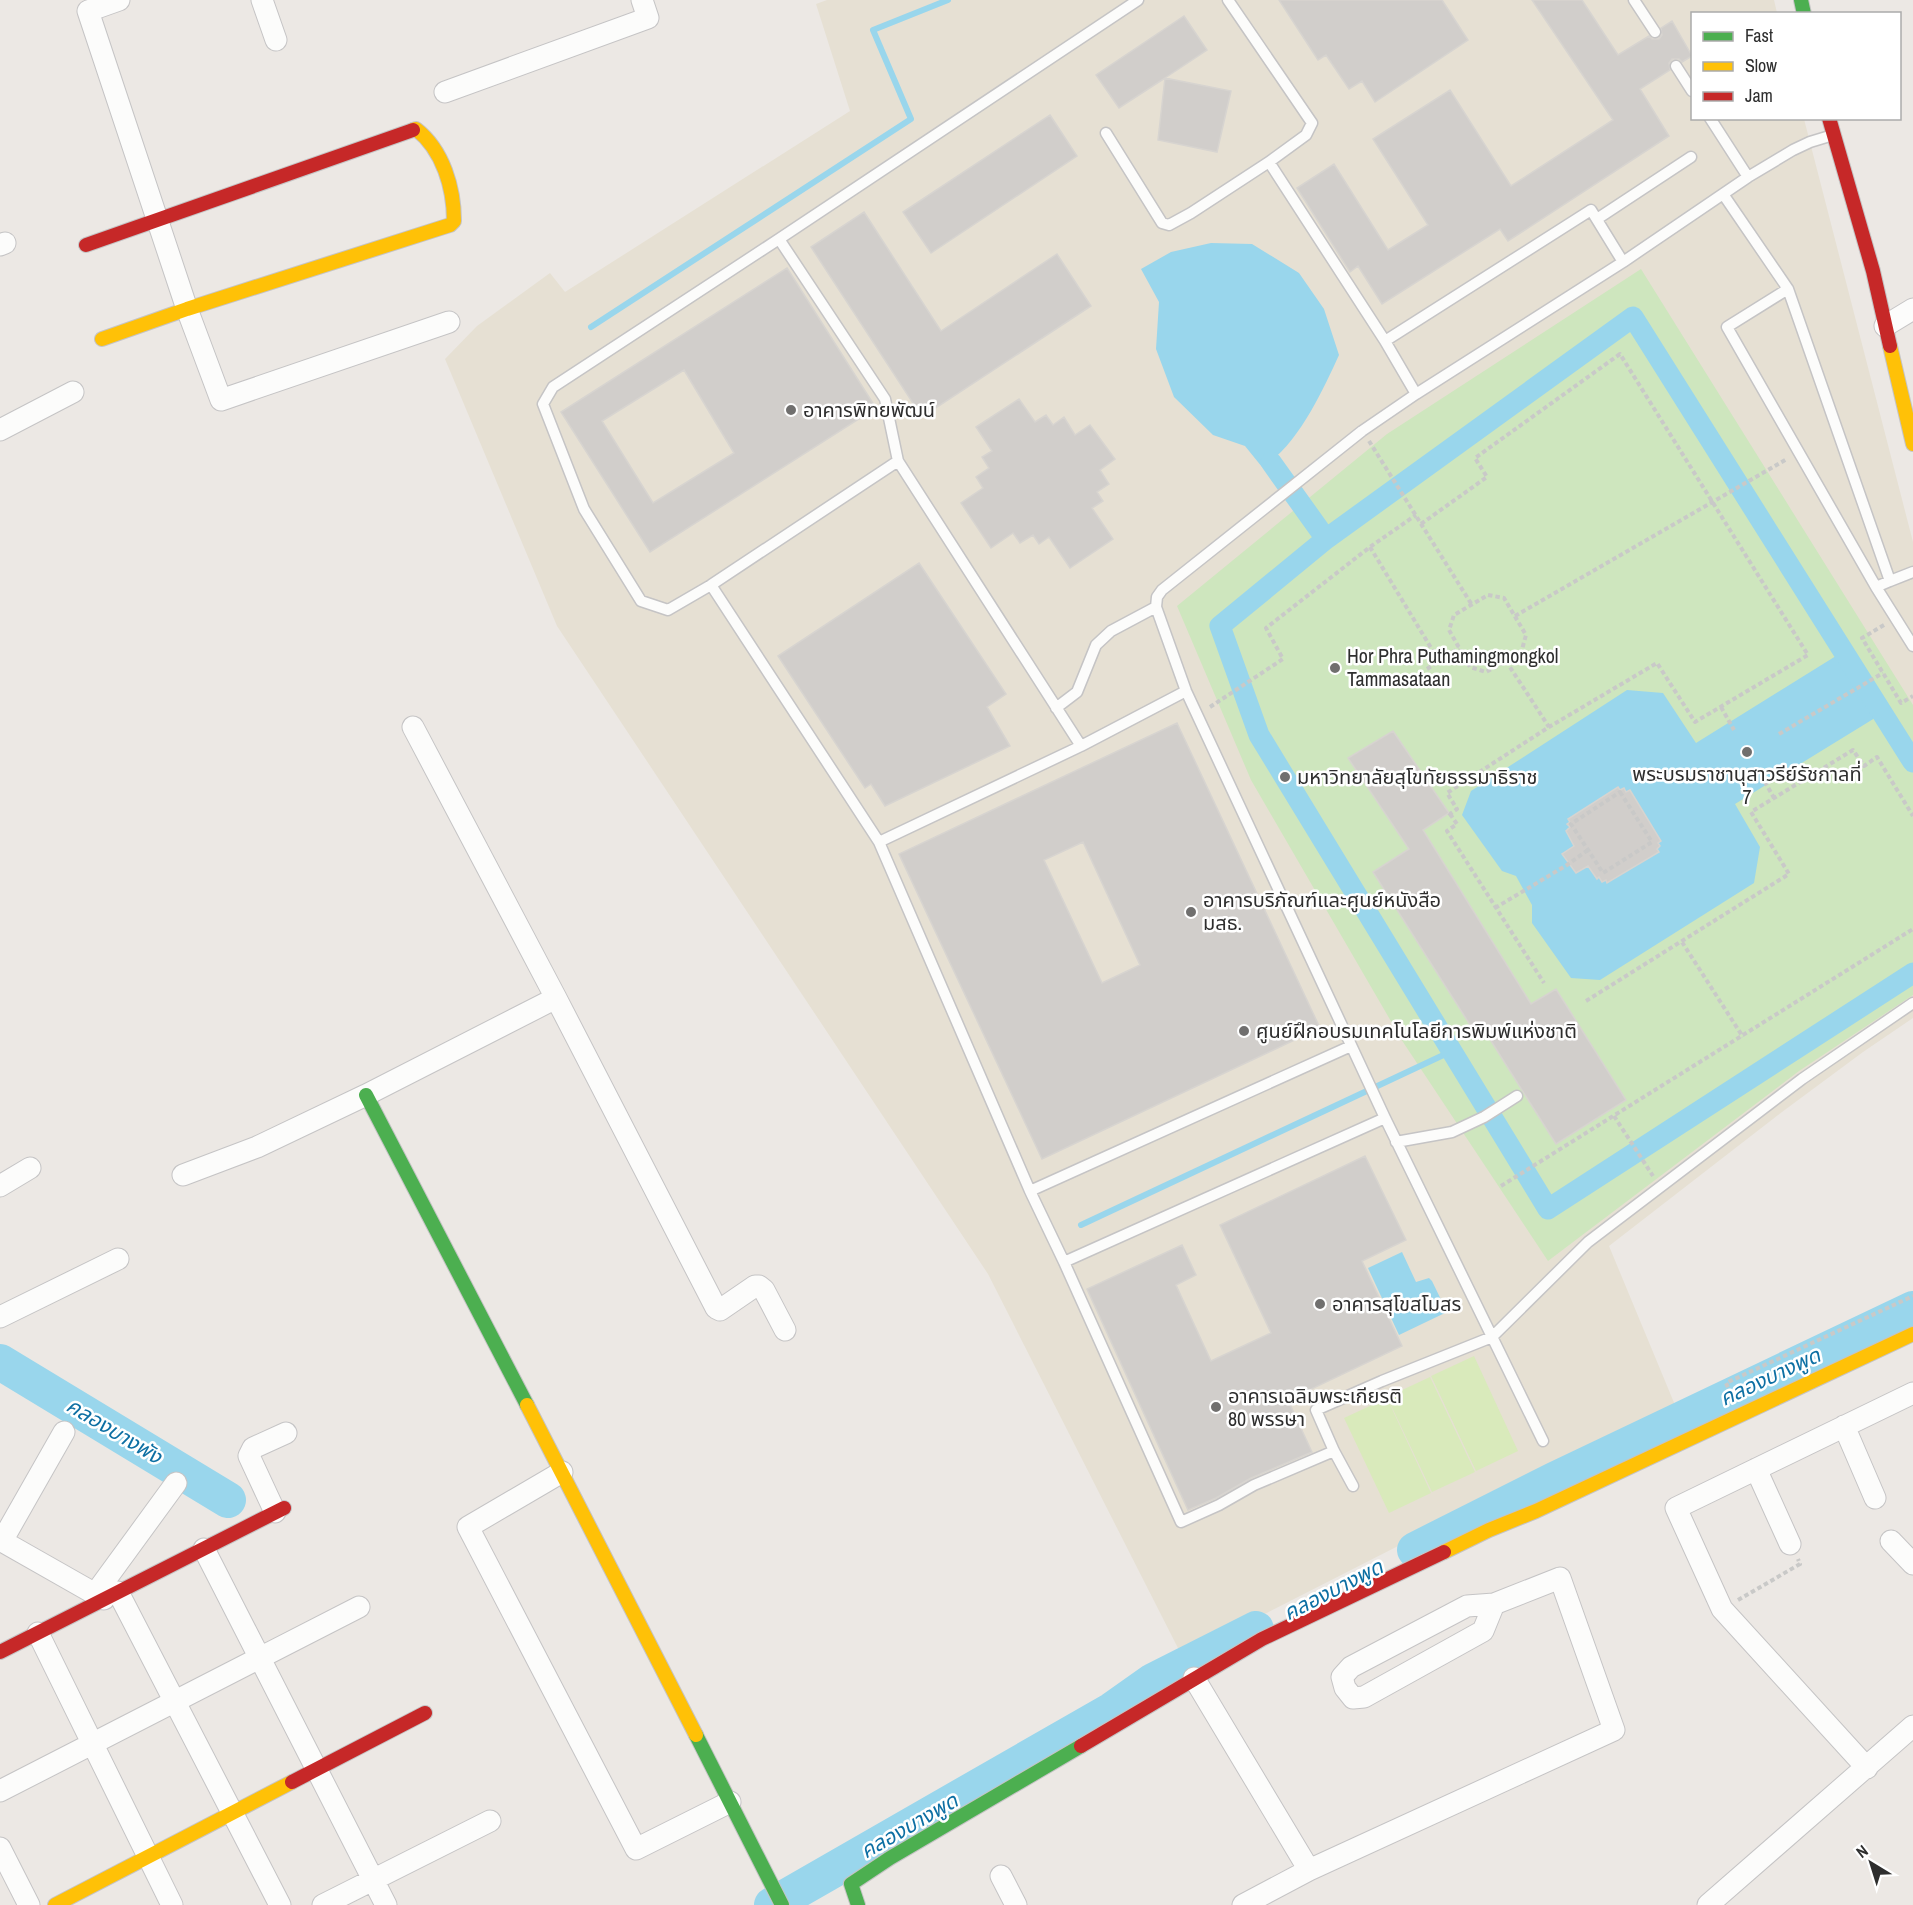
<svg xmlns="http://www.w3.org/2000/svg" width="1913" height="1905" font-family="'Archivo Narrow','Noto Sans Thai',sans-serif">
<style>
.education{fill:#e6e0d3}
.green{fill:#cee6be}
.pitch{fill:#d9eabb}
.water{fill:#99d6ec}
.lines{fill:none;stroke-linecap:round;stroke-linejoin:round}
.stream{stroke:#99d6ec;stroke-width:6}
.canal{stroke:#99d6ec;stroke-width:21}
.river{stroke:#99d6ec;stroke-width:36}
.building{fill:#d1cecb;stroke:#d7d4d0;stroke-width:1.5;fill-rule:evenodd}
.lane-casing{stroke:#c5c4c5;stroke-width:13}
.street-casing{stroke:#c5c4c5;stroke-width:23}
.fast-casing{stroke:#c5c4c5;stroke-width:16}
.slow-casing{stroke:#c5c4c5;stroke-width:16}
.jam-casing{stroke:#c5c4c5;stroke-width:16}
.path{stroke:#c9c9c8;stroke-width:4;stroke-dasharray:4.5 3;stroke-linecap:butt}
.lane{stroke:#fcfcfb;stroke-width:10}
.street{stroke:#fcfcfb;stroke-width:21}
.fast{stroke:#4caf50;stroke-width:14}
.slow{stroke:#ffc107;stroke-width:14}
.jam{stroke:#c62828;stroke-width:14}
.poi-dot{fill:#706f6e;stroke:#fff;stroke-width:2}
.labels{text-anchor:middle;stroke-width:5;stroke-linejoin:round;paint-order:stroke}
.poi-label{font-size:20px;fill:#2e2e2e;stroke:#fff;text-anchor:start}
.water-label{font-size:21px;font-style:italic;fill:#0d6fa3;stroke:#fff}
</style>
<rect width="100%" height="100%" fill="#ece8e4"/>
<path class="education" d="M827 0H1774L1777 13 1692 14V118L1804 119 1913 542V1018L1863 1052 1782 1112 1609 1246 1675 1405 1182 1656 988 1274 557 626 445 359 477 326 550 273 565 292 850 111 816 4Z"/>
<path class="green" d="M1641 269 1913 705V995L1799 1071 1548 1261 1403 1042 1251 780 1177 606 1387 434Z"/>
<path class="pitch" d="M1474 1356 1518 1451 1476 1471 1431 1376Z
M1430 1377 1475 1472 1432 1492 1387 1397Z
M1387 1398 1431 1493 1389 1513 1344 1418Z"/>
<path class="water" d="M1211 243 1252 244 1299 273 1324 309 1339 355C1323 390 1297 447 1262 467L1245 446 1213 435 1174 397 1156 349 1159 302 1141 269 1171 252Z
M1844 651 1883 713 1735 804 1760 847 1754 883 1600 980 1571 978 1532 923V905L1516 876 1502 871 1462 815 1471 791 1627 690 1663 693 1696 743Z
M1402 1252 1416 1282 1429 1278 1432 1281 1447 1312 1399 1335 1368 1268Z"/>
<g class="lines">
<path class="stream" d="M591 327 911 119 873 30 948 0
M1081 1225 1452 1051"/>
<path class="canal" d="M1271 462 1326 539
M1913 762 1633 317 1326 539 1220 626 1259 735 1548 1209 1913 973"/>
<path class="river" d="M0 1362 228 1500
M1415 1550 1554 1480 1913 1309
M772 1905 1112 1710 1153 1681 1256 1629"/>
</g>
<path class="building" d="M1279 0H1442L1468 40 1375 102 1362 81 1349 89 1326 55 1318 60Z
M1532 0H1582L1618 55 1649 36 1652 39H1659L1662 35 1661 28 1672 21 1692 56 1682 62 1679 59H1672L1669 63 1670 70 1640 89 1669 136 1508 241 1500 229 1382 304 1358 266 1350 272 1297 188 1334 164 1388 250 1428 225 1373 139 1450 90 1511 186 1613 120Z
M1184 16 1207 50 1165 78 1231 91 1217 152 1158 140 1165 78 1119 108 1096 75Z
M1050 115 1077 156 931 253 903 212Z
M864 212 941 331 1057 254 1091 306 922 417 811 247Z
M787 268 876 408 650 552 561 412ZM684 370 734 453 653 503 602 421Z
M1019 399 1035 422 1046 415 1053 425 1064 417 1075 435 1090 425 1115 459 1100 470 1109 484 1097 492 1103 501 1092 508 1113 539 1070 568 1049 537 1039 544 1033 535 1020 543 1013 533 991 548 961 503 983 488 976 477 989 468 982 457 992 451 976 427Z
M919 563 1006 694 987 707 1010 746 885 806 871 784 865 788 778 656Z
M1177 723 1320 1028 1042 1159 899 854ZM1083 842 1140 965 1102 983 1044 860Z
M1393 731 1449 813 1423 830 1531 1004 1556 989 1626 1100 1556 1144 1486 1033 1479 1039 1373 872 1409 849 1348 758Z
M1618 787 1620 790 1624 788 1626 792 1630 790 1661 841 1658 843 1660 846 1657 849 1659 852 1607 883 1606 880 1602 882 1599 877 1597 879 1588 866 1576 873 1562 854 1574 846 1566 831 1570 827 1567 824 1570 822 1568 819Z
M1365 1156 1406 1240 1362 1261 1402 1346 1288 1400 1312 1452 1251 1478 1216 1498 1188 1510 1087 1289 1182 1245 1196 1275 1176 1285 1211 1361 1271 1333 1220 1225Z"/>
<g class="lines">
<g class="lane-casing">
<path id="lane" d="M1634 0 1655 32
M1676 66 1692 91
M1710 118 1748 177
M1106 133 1162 223 1169 225 1191 213 1269 162 1306 135 1312 123 1228 0
M1269 162 1385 341 1416 394
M1723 194 1788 289 1890 581 1876 587 1727 327 1788 289
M1597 219 1691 157
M779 239 885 399 898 461 1081 746
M1385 341 1591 210 1623 262
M898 461 711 585 668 610 641 601 584 509 543 404 553 387 779 239 1138 0
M1890 581 1913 572
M711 585 879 842 1030 1191 1064 1262 1181 1522 1219 1505 1254 1485 1334 1451
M1876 587 1913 646
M1056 708 1077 692 1096 645 1111 631 1156 607
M879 842 1081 746 1186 691
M1396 1142 1452 1132 1484 1117 1517 1096
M1030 1191 1351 1046
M1064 1262 1385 1118
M1543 1441 1385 1118 1186 691 1156 607 1157 597 1162 590 1362 431 1416 394 1623 262 1748 177 1793 150 1810 142 1833 135
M1353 1486 1334 1451 1316 1410 1382 1381 1492 1337 1588 1242 1802 1079 1913 1003"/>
</g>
<g class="street-casing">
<path id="street" d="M119 0 88 11 187 309 221 400 449 322
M262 0 276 40
M445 92 648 18 642 0
M0 245 5 243
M1885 326 1913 309
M0 430 73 392
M413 727 556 998 716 1308 720 1310 755 1286H759L764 1290 785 1330
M183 1175 257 1147 366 1095 556 998
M0 1186 30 1168
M0 1317 118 1259
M1844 1426 1875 1498
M1756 1469 1790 1544
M562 1472 468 1527 636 1849 730 1802
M275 1512 249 1456 253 1448 286 1433
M0 1540 104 1599
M2 1541 64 1432
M1891 1541 1913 1564
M204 1549 386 1905
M118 1592 280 1905
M95 1594 176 1483
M1494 1604 1483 1631 1364 1697 1353 1698 1345 1688 1342 1677 1351 1667 1467 1606Z
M38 1633 172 1905
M1194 1678 1309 1870
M1867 1768 1722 1609 1676 1508 1913 1393
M0 1791 359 1607
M0 1848 29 1905
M1001 1876 1016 1905
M323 1905 490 1821
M1243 1905 1309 1870 1614 1730 1560 1578 1494 1604
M1708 1905 1913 1726"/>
</g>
<g class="fast-casing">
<path id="fast" d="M1801 0 1804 14
M366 1095 527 1405
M696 1735 782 1905
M858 1905 851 1884 890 1858 1081 1746"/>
</g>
<g class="slow-casing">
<path id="slow" d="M102 339 187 309 450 225 454 221C454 188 443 150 416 129L413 130
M1890 346 1913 444
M527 1405 696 1735
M1444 1552 1489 1530 1536 1511 1913 1334
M55 1905 292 1782"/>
</g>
<g class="jam-casing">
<path id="jam" d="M1829 118 1873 271 1890 346
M86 245 413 130
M0 1652 284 1508
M1081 1746 1262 1639 1444 1552
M292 1782 425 1713"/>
</g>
<path class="path" d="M1369 441 1472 605
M1421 524 1487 477 1475 458 1620 354 1808 655 1695 722 1657 663 1549 727 1447 793 1457 809 1450 814 1449 813
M1370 547 1439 661
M1488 595 1504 598 1526 635 1521 653 1486 672 1470 667 1449 630 1454 615Z
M1515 616 1787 459
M1884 625 1862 638 1901 703 1913 696
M1506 661 1549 727
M1427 669 1459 648
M1210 707 1283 659 1266 628 1370 547 1416 515
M1721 707 1734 730
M1779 734 1883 673
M1761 775 1774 798
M1620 792 1652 842 1603 873 1571 824Z
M1450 814 1457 824 1447 831 1544 983
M1495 908 1567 865 1588 850
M1682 942 1743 1037
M1586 1001 1789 874 1751 812 1853 750 1864 766 1877 757 1913 816
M1614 1116 1653 1176
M1501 1186 1913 929
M1731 1394 1726 1383 1913 1296
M1738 1600 1800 1564 1798 1559"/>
<use href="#lane" class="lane"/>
<use href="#street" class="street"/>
<use href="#fast" class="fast"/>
<use href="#slow" class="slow"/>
<use href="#jam" class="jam"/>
</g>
<g class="poi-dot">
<circle cx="791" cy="410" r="6"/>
<circle cx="1335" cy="668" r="6"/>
<circle cx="1747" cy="752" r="6"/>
<circle cx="1285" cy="777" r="6"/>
<circle cx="1191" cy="912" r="6"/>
<circle cx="1244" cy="1031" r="6"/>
<circle cx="1320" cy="1304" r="6"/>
<circle cx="1216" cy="1407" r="6"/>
</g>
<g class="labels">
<g class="poi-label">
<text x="803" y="417">อาคารพิทยพัฒน์</text>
<text x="1347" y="663">Hor Phra Puthamingmongkol<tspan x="1347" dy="23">Tammasataan</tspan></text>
<text x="1747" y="781" text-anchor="middle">พระบรมราชานุสาวรีย์รัชกาลที่<tspan x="1747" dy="23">7</tspan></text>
<text x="1297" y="784">มหาวิทยาลัยสุโขทัยธรรมาธิราช</text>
<text x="1203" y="907">อาคารบริภัณฑ์และศูนย์หนังสือ<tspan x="1203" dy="23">มสธ.</tspan></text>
<text x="1256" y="1038">ศูนย์ฝึกอบรมเทคโนโลยีการพิมพ์แห่งชาติ</text>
<text x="1332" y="1311">อาคารสุโขสโมสร</text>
<text x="1228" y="1403">อาคารเฉลิมพระเกียรติ<tspan x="1228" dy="23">80 พรรษา</tspan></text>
</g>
<g class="water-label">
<text transform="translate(1770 1377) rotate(-25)" y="7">คลองบางพูด</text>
<text transform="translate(114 1431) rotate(31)" y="7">คลองบางพัง</text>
<text transform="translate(1333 1590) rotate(-27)" y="7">คลองบางพูด</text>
<text transform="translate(909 1826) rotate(-30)" y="7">คลองบางพูด</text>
</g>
</g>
<rect x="1691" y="12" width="210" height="108" fill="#ffffff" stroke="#ababab" stroke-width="1.5"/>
<rect x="1703" y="32" width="30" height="9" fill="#4caf50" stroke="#ababab" stroke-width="1.5"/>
<text x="1745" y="42" font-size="18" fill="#2e2e2e">Fast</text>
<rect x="1703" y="62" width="30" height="9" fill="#ffc107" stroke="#ababab" stroke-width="1.5"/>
<text x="1745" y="72" font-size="18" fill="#2e2e2e">Slow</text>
<rect x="1703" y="92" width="30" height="9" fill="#c62828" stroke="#ababab" stroke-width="1.5"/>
<text x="1745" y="102" font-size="18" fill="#2e2e2e">Jam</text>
<g transform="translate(1871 1863) rotate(322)" stroke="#ffffff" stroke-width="4.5" paint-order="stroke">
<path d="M0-4.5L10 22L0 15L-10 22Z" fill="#2e2e2e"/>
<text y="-9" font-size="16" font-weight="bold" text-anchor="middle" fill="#2e2e2e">N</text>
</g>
</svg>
